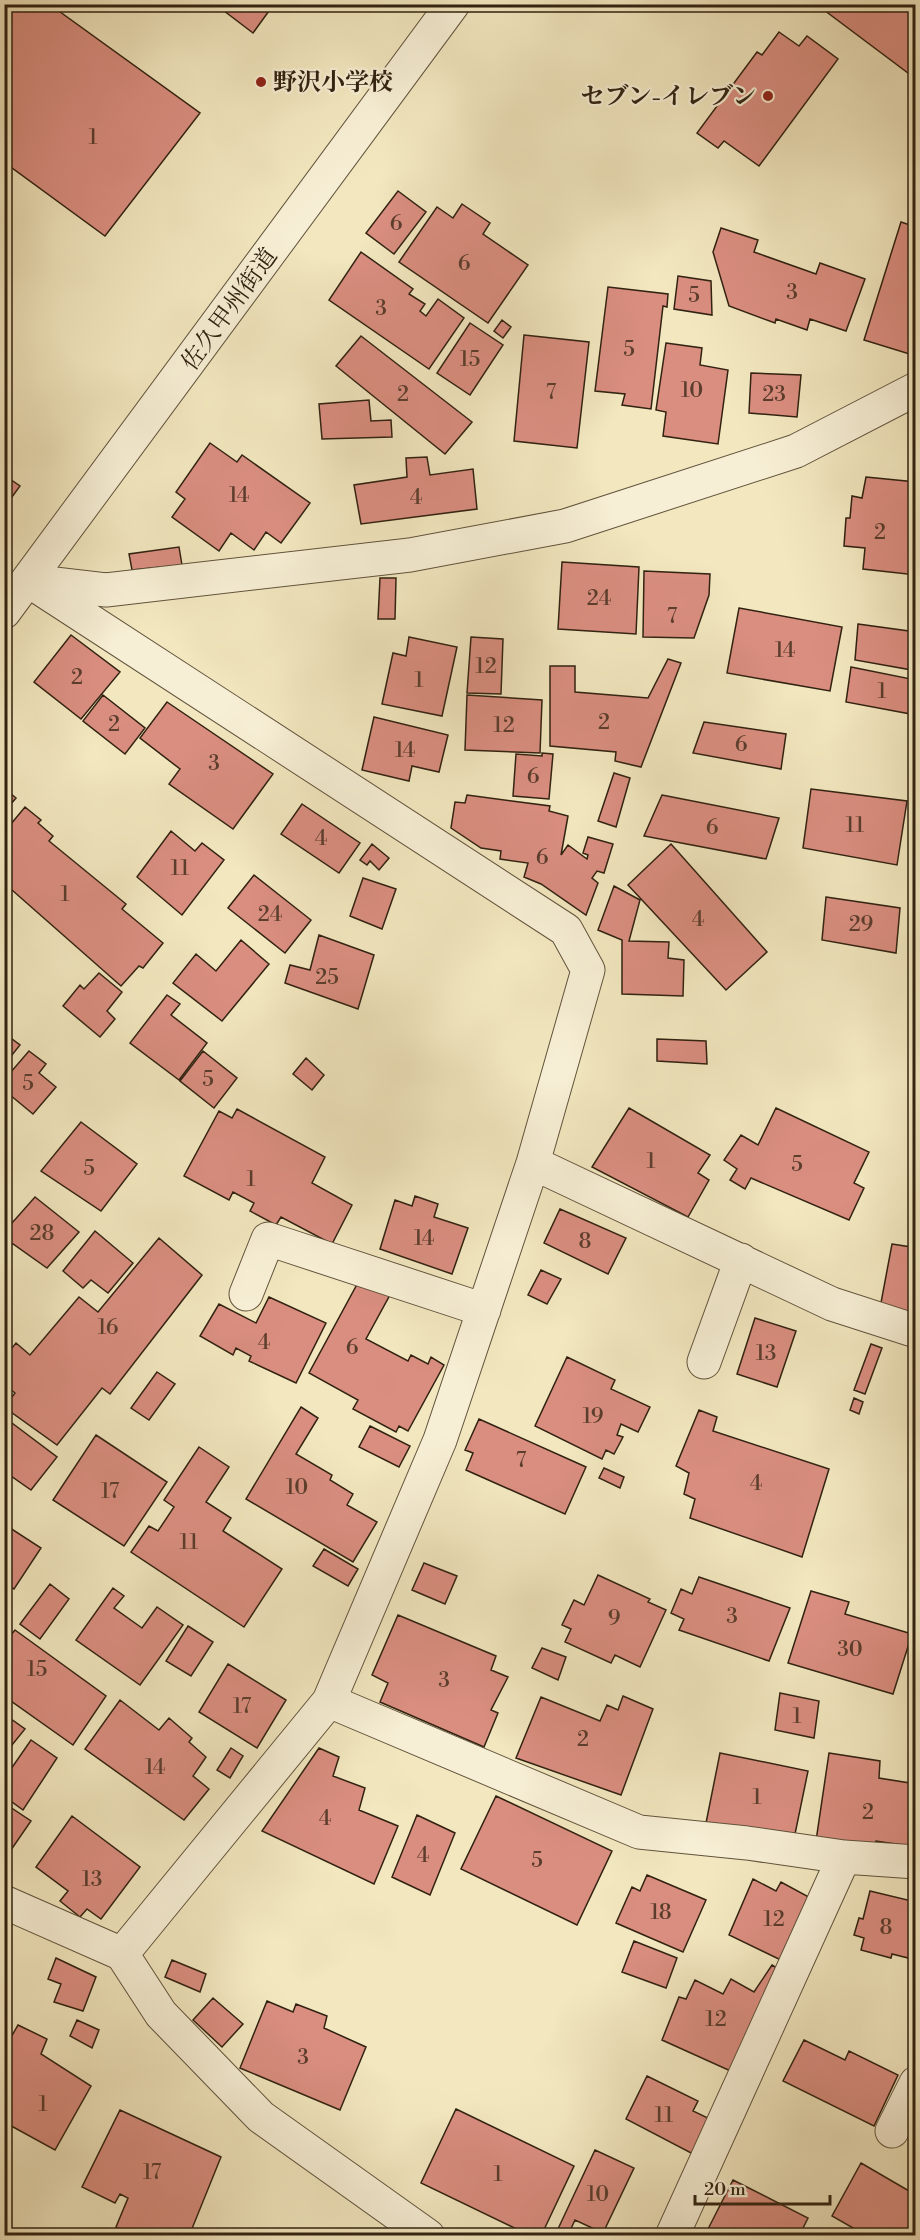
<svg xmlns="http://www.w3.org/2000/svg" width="920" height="2240" font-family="'Libre Bodoni','Noto Serif JP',serif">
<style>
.building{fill:#da8e80;stroke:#312211;stroke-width:1.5}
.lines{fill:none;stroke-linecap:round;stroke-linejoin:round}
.minor-casing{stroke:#61533c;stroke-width:35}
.minor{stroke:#f7efd5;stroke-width:33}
.poi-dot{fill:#8f2418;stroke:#f7efd5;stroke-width:2}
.labels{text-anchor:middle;stroke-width:4.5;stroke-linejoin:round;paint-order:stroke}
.number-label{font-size:21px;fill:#5b3d2d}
.poi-label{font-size:24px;font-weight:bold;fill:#312211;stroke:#f7efd5;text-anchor:start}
.street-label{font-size:24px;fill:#312211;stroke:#f7efd5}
</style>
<rect width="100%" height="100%" fill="#f2e7bf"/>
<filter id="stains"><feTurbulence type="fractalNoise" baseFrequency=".00333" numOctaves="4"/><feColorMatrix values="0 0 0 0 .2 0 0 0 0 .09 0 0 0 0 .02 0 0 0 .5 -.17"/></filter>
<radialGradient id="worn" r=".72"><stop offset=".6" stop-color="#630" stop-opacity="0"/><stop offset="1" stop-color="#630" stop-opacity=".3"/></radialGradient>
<path class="building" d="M4 4H49L200 113 105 236 4 162Z
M215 4H274L253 33Z
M816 4H904L916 13V79Z
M779 32 799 46 807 36 838 59 759 166 724 141 718 148 697 133 757 52 762 55Z
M398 191 426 212 394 254 366 233Z
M462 204 490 223 483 234 528 265 488 323 399 262 437 207 453 218Z
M901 222 916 227V356L864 340Z
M721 228 758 240 754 252 816 274 820 263 865 279 846 331 810 319 807 330 776 319 775 323 729 306 713 252Z
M361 252 413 289 409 294 425 304 420 311 426 316 438 299 464 318 429 369 329 300Z
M678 276 711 281 712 315 674 309Z
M608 287 668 294 667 307 663 306 651 409 622 405 625 394 595 391Z
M502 320 511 327 503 338 494 331Z
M470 323 503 345 470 395 437 373Z
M524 335 589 342 577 448 514 441Z
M361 336 472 422 445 454 336 366Z
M666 343 702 348 700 365 728 370 718 444 663 436 666 412 656 410Z
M751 373 801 375 797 417 749 413Z
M369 400 371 421 391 420 392 437 322 439 319 404Z
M210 443 237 462 242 455 310 503 281 543 266 532 254 550 231 533 219 551 172 517 185 499 176 492Z
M427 457 430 475 473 469 477 509 361 524 354 485 407 477 406 458Z
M4 475 20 486 4 508Z
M866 477 916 482V575L863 569 865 548 844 546 846 518H850L852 496 862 498Z
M179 547 182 565 132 570 129 554Z
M562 562 639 567 636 634 558 629Z
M644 571 710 574 709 595 694 638 643 637Z
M380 578H396L395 619H378Z
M739 608 842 627 830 691 727 673Z
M858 624 916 632 912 670 855 660Z
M71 635 120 672 81 719 34 682Z
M409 637 457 647 442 716 382 704 393 653 406 656Z
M471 637 503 639 501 694 467 693Z
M668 659 681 663 641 767 615 761 616 752 550 746V666H575V692L648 698Z
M851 667 916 680V715L846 702Z
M103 695 145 728 125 754 83 721Z
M467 695 542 700 540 753 465 750Z
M167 702 273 774 233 829 169 784 180 769 140 738Z
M374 717 448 735 439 772 412 766 409 781 362 770Z
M704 722 786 734 781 769 693 753Z
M542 753 553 754 549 799 513 796 516 754 542 756Z
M614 773 630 778 616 827 598 821Z
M4 788 16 798 4 812Z
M811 789 907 801 897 865 803 848Z
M467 795 550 806 549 811 568 816 561 855 568 845 587 859 588 855 583 853 588 837 613 844 604 873 597 871 592 878 598 883 586 915 541 884 524 877 528 863 500 859 501 851 481 848 451 828 455 802 465 803Z
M662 795 779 818 766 859 644 836Z
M302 804 360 843 339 873 281 834Z
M25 807 41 820 38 823 53 836 49 841 126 904 122 909 163 943 143 968 139 966 121 986 4 883V841L11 834 6 830Z
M171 831 195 851 202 843 224 860 182 915 137 877Z
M372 844 389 858 379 870 370 861 367 865 360 860Z
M671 844 767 952 726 990 628 885Z
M254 875 311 920 285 953 228 908Z
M363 878 396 889 382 929 350 916Z
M614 886 640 900 629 941 669 942 668 958 684 960 683 996 622 994V940L598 930Z
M826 897 900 908 896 953 822 940Z
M319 935 374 955 358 1009 285 983 290 965 310 970Z
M241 940 269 964 222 1021 173 983 196 954 216 971Z
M99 973 122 992 107 1011 115 1019 100 1037 63 1006 80 985 84 989Z
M167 995 180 1004 171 1015 207 1043 179 1080 130 1043Z
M4 1033 20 1045 4 1065Z
M657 1039 706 1041 707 1064 657 1061Z
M29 1051 46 1064 39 1073 56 1087 33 1114 4 1090V1080Z
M203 1051 237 1078 214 1108 180 1081Z
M306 1058 324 1075 312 1090 293 1074Z
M629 1108 710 1155 698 1173 709 1180 688 1217 592 1167Z
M776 1108 869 1152 854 1183 864 1188 849 1220 751 1178 745 1189 730 1180 737 1169 724 1160 741 1135 758 1145Z
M237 1109 325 1157 312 1183 352 1205 332 1244 281 1217 276 1225 250 1211 254 1203 233 1192 229 1200 184 1176 219 1111 232 1118Z
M81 1122 137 1164 101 1211 41 1171Z
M415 1196 438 1204 434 1217 468 1228 452 1274 380 1249 395 1200 412 1206Z
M35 1197 79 1232 47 1268 13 1244 4 1250V1232Z
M560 1209 626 1238 608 1274 544 1243Z
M95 1231 133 1263 108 1293 91 1280 83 1288 63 1271Z
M159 1238 202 1275 110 1394 102 1388 57 1445 4 1407 15 1393 4 1384V1358L16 1343 30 1355 79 1297 98 1312Z
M892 1244 911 1247 909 1261 916 1262V1322L880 1308Z
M541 1270 561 1279 547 1304 528 1295Z
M361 1277 391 1293 366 1339 408 1361 411 1355 428 1364 431 1357 444 1365 408 1431 399 1426 396 1432 353 1409 358 1400 309 1373Z
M269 1297 326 1323 296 1383 249 1361 251 1356 236 1348 233 1355 200 1336 219 1304 256 1323Z
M755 1318 796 1331 777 1387 737 1374Z
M871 1344 882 1348 865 1394 854 1390Z
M567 1357 615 1380 611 1389 650 1407 638 1432 621 1424 617 1435 623 1437 614 1454 606 1450 602 1459 535 1426Z
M157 1372 175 1384 149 1420 131 1408Z
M854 1398 863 1402 859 1414 850 1410Z
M301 1407 318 1418 296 1454 332 1475 330 1480 353 1494 347 1505 377 1522 353 1562 246 1499Z
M699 1410 717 1417 713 1431 829 1469 802 1557 690 1518 695 1499 684 1494 689 1473 676 1466Z
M4 1417 57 1457 31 1490 4 1471Z
M479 1419 586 1467 565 1514 466 1470 473 1453 465 1450Z
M370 1426 410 1446 399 1467 359 1447Z
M96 1435 167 1482 124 1546 53 1500Z
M199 1447 229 1467 206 1502 231 1518 223 1531 282 1569 244 1627 131 1552 149 1526 158 1531 174 1507 164 1500Z
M604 1468 624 1477 620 1488 599 1478Z
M4 1524 41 1548 14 1589 4 1583Z
M324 1549 358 1569 348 1586 313 1566Z
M424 1563 457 1576 445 1604 412 1590Z
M598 1575 650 1599 648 1602 666 1610 640 1667 615 1655 611 1663 565 1642 571 1629 562 1625 574 1600 584 1605Z
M699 1577 790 1608 769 1661 679 1630 684 1619 671 1613 681 1589 692 1594Z
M50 1584 69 1599 40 1639 20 1624Z
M113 1588 124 1596 114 1608 142 1628 157 1607 183 1625 140 1685 76 1640Z
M811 1591 849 1602 845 1614 912 1634 893 1694 788 1663Z
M398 1615 496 1656 491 1670 508 1677 491 1710 498 1713 484 1747 380 1702 388 1683 372 1675Z
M188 1626 213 1642 191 1676 166 1661Z
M15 1630 106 1696 73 1745 4 1696V1643Z
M542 1648 566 1657 558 1680 532 1668Z
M228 1664 286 1700 257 1748 199 1712Z
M916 1669V1690L910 1689Z
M780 1693 819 1701 814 1738 775 1730Z
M623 1696 653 1709 621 1795 516 1758 541 1697 600 1721 607 1705 618 1710Z
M120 1700 159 1730 169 1718 192 1738 189 1742 206 1757 193 1776 209 1789 184 1820 85 1749Z
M4 1714 25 1729 12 1745 4 1739Z
M31 1740 57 1758 23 1810 4 1796V1779Z
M231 1748 243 1756 230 1778 217 1770Z
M319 1748 339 1757 333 1776 365 1788 359 1810 398 1826 374 1884 262 1831Z
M720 1753 808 1771 794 1839 706 1823Z
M829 1753 880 1761 879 1778 916 1784V1847L876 1841 872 1851 816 1841Z
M496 1796 612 1851 577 1925 461 1869Z
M4 1803 31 1821 4 1860Z
M417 1815 455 1833 430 1895 392 1877Z
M72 1816 140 1867 101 1919 87 1909 80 1917 60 1901 68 1891 36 1867Z
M647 1875 706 1900 683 1952 616 1923 632 1887 640 1891Z
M753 1879 776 1891 781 1882 818 1902 789 1964 729 1935Z
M870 1891 916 1902V1960L892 1954 891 1958 861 1950 864 1938 854 1935 859 1918 863 1919Z
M634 1941 677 1958 666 1988 622 1972Z
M56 1958 96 1977 83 2011 54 2002 61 1984 48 1979Z
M172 1960 206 1974 200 1992 165 1977Z
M772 1965 786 1974 735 2073 662 2040 679 1997 686 1999 695 1980 723 1994 731 1979 754 1992Z
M213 1998 243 2024 222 2047 193 2020Z
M267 2001 293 2012 296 2004 327 2016 324 2028 366 2047 340 2110 240 2068Z
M77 2020 99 2030 92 2048 70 2036Z
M18 2025 47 2039 41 2054 91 2086 55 2150 4 2122V2036L10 2039Z
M804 2040 845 2060 849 2051 898 2075 874 2126 783 2081Z
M647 2076 698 2101 693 2111 712 2120 693 2154 626 2119Z
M456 2109 574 2166 541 2236H531L421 2183Z
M120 2110 221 2157 189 2236H133L116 2227 128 2198 120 2194 115 2203 82 2187Z
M595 2150 634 2168 603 2233 575 2220 568 2235 557 2231Z
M861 2163 916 2195V2236H867L832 2216Z
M733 2180 808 2218 799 2236H710L706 2233Z"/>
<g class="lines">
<g class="minor-casing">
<path id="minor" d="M4 612 453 4
M533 1163 832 1304 916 1331
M246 1294 268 1239 484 1310
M704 1362 741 1260
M329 1701 639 1832 747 1843 844 1857 916 1862
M4 1902 122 1954 161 2014 261 2117 428 2236
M122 1954 329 1701 440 1440 533 1163 588 970 566 930 29 581 106 590 410 555 565 526 796 451 916 389
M892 2131 916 2083
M672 2236 844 1857"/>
</g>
<use href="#minor" class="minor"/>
</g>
<g class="poi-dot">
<circle cx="261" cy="82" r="6"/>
<circle cx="768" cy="96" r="6"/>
</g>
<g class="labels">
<g class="number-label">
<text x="93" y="144">1</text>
<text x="396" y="230">6</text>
<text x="464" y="270">6</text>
<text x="792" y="299">3</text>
<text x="694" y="302">5</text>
<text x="381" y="315">3</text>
<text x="629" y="356">5</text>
<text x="470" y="366">15</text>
<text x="692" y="397">10</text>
<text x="551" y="399">7</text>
<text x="403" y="401">2</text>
<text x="774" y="401">23</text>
<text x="239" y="502">14</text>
<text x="416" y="504">4</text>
<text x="880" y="539">2</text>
<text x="599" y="605">24</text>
<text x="672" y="623">7</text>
<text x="785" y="657">14</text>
<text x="486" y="673">12</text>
<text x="77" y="684">2</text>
<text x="419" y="687">1</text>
<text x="882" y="698">1</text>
<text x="604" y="729">2</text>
<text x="114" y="731">2</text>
<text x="504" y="732">12</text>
<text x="741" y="751">6</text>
<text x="405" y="757">14</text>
<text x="214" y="770">3</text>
<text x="533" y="783">6</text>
<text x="855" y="832">11</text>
<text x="712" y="834">6</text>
<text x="321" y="845">4</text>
<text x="542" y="864">6</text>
<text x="180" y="875">11</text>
<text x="65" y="901">1</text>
<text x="270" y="921">24</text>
<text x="698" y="926">4</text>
<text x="861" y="931">29</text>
<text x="327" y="984">25</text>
<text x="208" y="1086">5</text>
<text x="28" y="1090">5</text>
<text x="651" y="1168">1</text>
<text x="797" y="1171">5</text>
<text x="89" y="1175">5</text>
<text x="251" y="1186">1</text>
<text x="42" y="1240">28</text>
<text x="424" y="1245">14</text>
<text x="585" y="1248">8</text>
<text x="108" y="1334">16</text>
<text x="264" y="1349">4</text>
<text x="352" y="1354">6</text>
<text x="766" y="1360">13</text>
<text x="593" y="1423">19</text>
<text x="521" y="1467">7</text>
<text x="756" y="1490">4</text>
<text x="297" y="1494">10</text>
<text x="110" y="1498">17</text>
<text x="189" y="1549">11</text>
<text x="732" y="1623">3</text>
<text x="614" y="1625">9</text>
<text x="850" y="1656">30</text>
<text x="37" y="1676">15</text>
<text x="444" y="1687">3</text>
<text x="242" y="1713">17</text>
<text x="797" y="1723">1</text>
<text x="583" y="1746">2</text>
<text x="155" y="1774">14</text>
<text x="757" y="1804">1</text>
<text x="868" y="1819">2</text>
<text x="325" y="1825">4</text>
<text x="423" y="1862">4</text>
<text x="537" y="1867">5</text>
<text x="92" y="1886">13</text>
<text x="661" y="1919">18</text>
<text x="774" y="1926">12</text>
<text x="886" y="1934">8</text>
<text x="716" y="2026">12</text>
<text x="303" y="2064">3</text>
<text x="43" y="2111">1</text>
<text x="664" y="2122">11</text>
<text x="152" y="2179">17</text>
<text x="498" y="2181">1</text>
<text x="598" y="2201">10</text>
</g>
<g class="poi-label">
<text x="273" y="90">野沢小学校</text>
<text x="756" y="104" text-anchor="end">セブン-イレブン</text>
</g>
<g class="street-label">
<text transform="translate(229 309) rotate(-54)" y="8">佐久甲州街道</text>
</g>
</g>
<rect width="920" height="2240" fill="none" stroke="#f2e7bf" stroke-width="24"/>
<rect x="6" y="6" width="908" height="2228" fill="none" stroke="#312211" stroke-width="3"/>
<rect x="12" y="12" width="896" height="2216" fill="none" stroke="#312211" stroke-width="1.5"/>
<path d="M695 2195v9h135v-9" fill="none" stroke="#312211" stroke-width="3"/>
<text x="704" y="2195" font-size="18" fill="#312211" stroke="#f7efd5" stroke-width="4.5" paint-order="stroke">20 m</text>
<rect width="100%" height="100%" filter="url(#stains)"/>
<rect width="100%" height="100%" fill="url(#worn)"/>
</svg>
